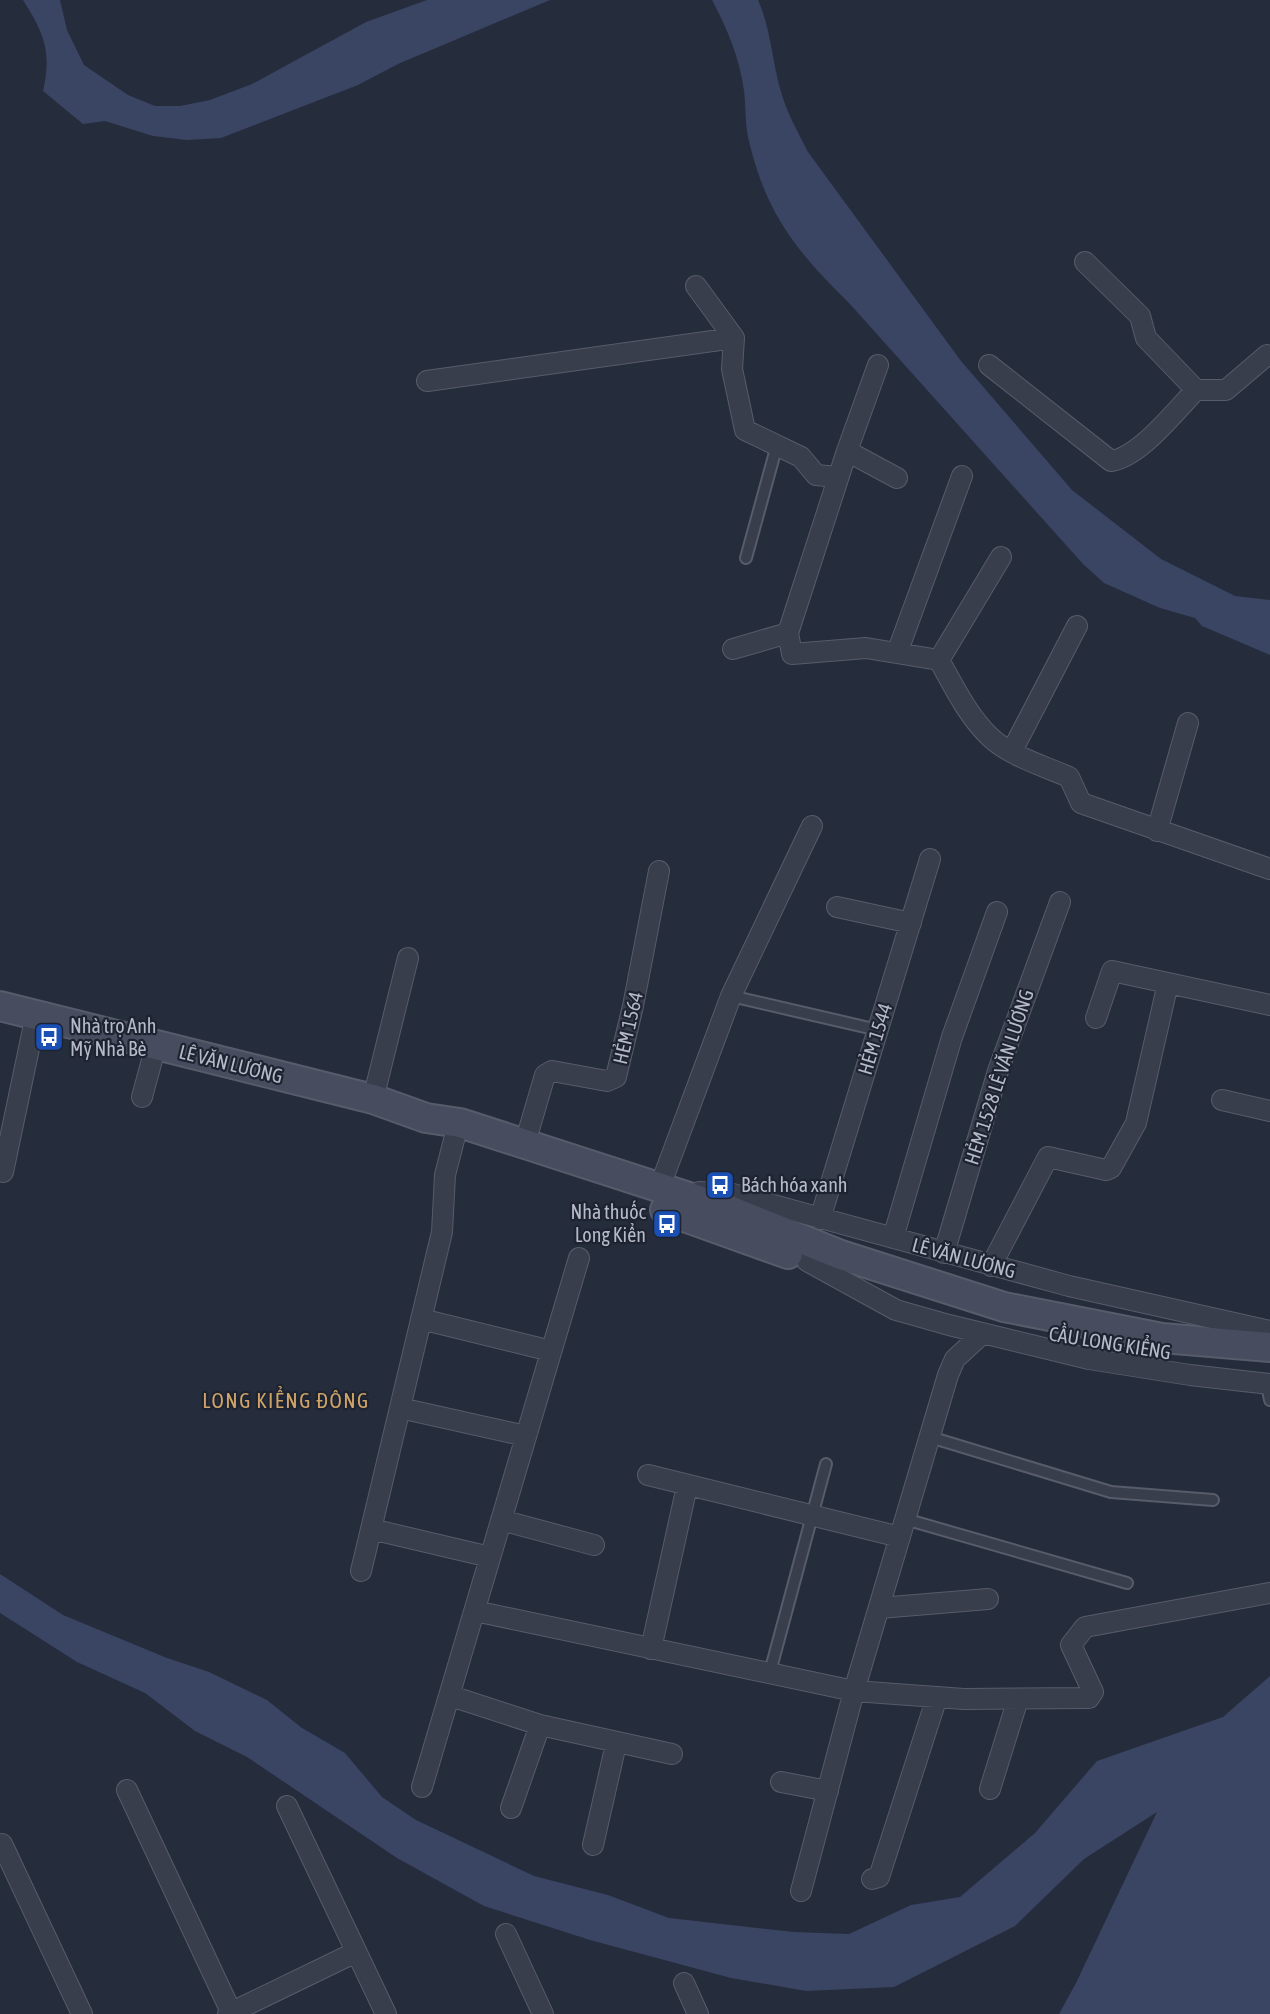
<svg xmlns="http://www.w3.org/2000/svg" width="1270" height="2014" font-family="'Asap Condensed',sans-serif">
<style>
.water{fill:#3a4463}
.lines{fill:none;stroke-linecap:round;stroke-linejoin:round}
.service-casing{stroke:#575c6a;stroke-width:14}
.minor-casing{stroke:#575c6a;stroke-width:22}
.secondary-casing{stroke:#575c6a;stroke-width:32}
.service{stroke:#393e4d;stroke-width:10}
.minor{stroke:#393e4d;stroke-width:20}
.secondary{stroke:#474d5f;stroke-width:28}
.labels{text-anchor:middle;stroke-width:4.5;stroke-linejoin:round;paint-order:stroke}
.poi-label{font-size:20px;fill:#b5b9c8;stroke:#1e2331;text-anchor:start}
.street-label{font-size:20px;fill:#b5b9c8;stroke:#1e2331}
.neighbourhood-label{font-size:21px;letter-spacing:1.5px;fill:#cfa468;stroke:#1e2331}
</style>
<rect width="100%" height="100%" fill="#252c3c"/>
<path class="water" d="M23 0H60L67 30 84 65 128 95 155 106H180L210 100 252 84 366 22 427 0H550L398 64 358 85 221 138 187 140 153 136 105 121 83 124 43 91C52 52 44 33 23 0Z
M712 0H758C771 29 772 61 781 92 787 113 798 132 808 152L961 361 1072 490 1161 559 1235 596 1270 600V655L1202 626 1195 618 1160 608 1104 583 1083 564 849 303C795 250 765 212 748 137 745 122 746 106 744 91 740 59 727 28 712 0Z
M0 1574 63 1615 167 1658 209 1672 267 1700 302 1728 345 1753 382 1797 416 1820 534 1876 608 1895 669 1918 794 1932 849 1934 911 1905 960 1897 1035 1833 1097 1761 1223 1717 1270 1676V2014H1059L1076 1983 1157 1812 1084 1859 1015 1926 894 1987 806 1991 731 1978 590 1940 484 1906 397 1858 247 1757 195 1731 145 1693 77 1662 0 1613Z"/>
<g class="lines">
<g class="service-casing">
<path id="service" d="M746 558 777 445
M731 996 878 1030
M1267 1384 1270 1400
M930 1437 1111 1492 1213 1500
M905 1519 1127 1583
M770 1672 826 1464"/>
</g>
<g class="minor-casing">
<path id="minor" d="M1085 262 1140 316 1146 338 1196 390H1226L1267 355 1270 356
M696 286 734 338 732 369 745 430 801 457 816 475 838 477
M878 365 847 451 788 633 792 654 866 648 939 660C954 687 968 716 990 737 1010 756 1044 766 1069 777L1081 803 1270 869
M989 365 1111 461C1140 457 1176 410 1196 390
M427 381 734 338
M847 451 897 478
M733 649 788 633
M897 653 962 476
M939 660 1001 557
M1012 751 1077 626
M1157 831 1188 723
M837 907 911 923
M1096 1018 1112 971 1270 1005
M142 1097 156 1045
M373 1099 408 958
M1222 1100 1270 1111
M525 1143 545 1075 552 1071 607 1081 616 1077 633 1006 659 871
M3 1172 36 1015
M670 1189H659L731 996 812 826
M699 1192 733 1194 1069 1286 1270 1331
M820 1219 930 859
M893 1238 952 1037 997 912
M944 1253 998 1071 1060 902
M807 1261 896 1310 949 1325 1089 1359 1190 1375 1270 1384
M991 1266 1048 1157 1106 1170 1111 1168 1136 1123 1168 983
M421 1319 551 1351
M400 1408 526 1436
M648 1475 900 1537
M501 1520 594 1545
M371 1529 490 1557
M361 1571 442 1232 445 1175 455 1136
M879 1608 988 1599
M475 1611 854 1691 948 1375 955 1359 982 1334
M651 1649 687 1486
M451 1696 540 1725 672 1754
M781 1782 828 1791
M422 1787 579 1258
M990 1789 1018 1699
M127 1790 232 2014
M287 1806 386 2014
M511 1808 540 1725
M2 1844 82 2014
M593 1845 616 1744
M872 1879 879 1877 937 1697
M801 1891 854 1691 964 1699 1089 1698 1093 1692 1071 1645 1085 1627 1269 1593
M506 1934 543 2014
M684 1983 698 2014
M228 2014 356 1952"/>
</g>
<g class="secondary-casing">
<path id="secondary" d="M0 1006 373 1099 426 1118 460 1123 729 1210 841 1255 1004 1307 1162 1338 1270 1347
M665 1210 788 1254"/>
</g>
<use href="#service" class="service"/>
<use href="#minor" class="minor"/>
<use href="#secondary" class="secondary"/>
</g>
<defs>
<g id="bus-square" transform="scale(1.5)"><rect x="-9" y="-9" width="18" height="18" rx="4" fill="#1a4fb4" stroke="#1e2331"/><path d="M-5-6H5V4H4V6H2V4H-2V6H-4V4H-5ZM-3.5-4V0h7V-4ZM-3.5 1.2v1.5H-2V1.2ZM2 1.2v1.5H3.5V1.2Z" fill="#fff"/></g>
</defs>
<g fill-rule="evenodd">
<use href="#bus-square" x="49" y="1037"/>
<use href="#bus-square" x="720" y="1185"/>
<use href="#bus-square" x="667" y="1224"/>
</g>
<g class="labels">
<g class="poi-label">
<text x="70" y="1033">Nhà trọ Anh<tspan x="70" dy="23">Mỹ Nhà Bè</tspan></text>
<text x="741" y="1192">Bách hóa xanh</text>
<text x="646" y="1219" text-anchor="end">Nhà thuốc<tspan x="646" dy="23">Long Kiển</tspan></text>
</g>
<g class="street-label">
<text transform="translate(628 1028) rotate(-77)" y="7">HẺM 1564</text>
<text transform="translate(875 1039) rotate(-73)" y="7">HẺM 1544</text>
<text transform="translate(231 1064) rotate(14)" y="7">LÊ VĂN LƯƠNG</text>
<text transform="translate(999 1077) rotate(-72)" y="7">HẺM 1528 LÊ VĂN LƯƠNG</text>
<text transform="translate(964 1258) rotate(15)" y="7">LÊ VĂN LƯƠNG</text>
<text transform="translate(1110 1343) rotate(9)" y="7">CẦU LONG KIỂNG</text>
</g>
<g class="neighbourhood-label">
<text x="286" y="1408">LONG KIỂNG ĐÔNG</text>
</g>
</g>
</svg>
